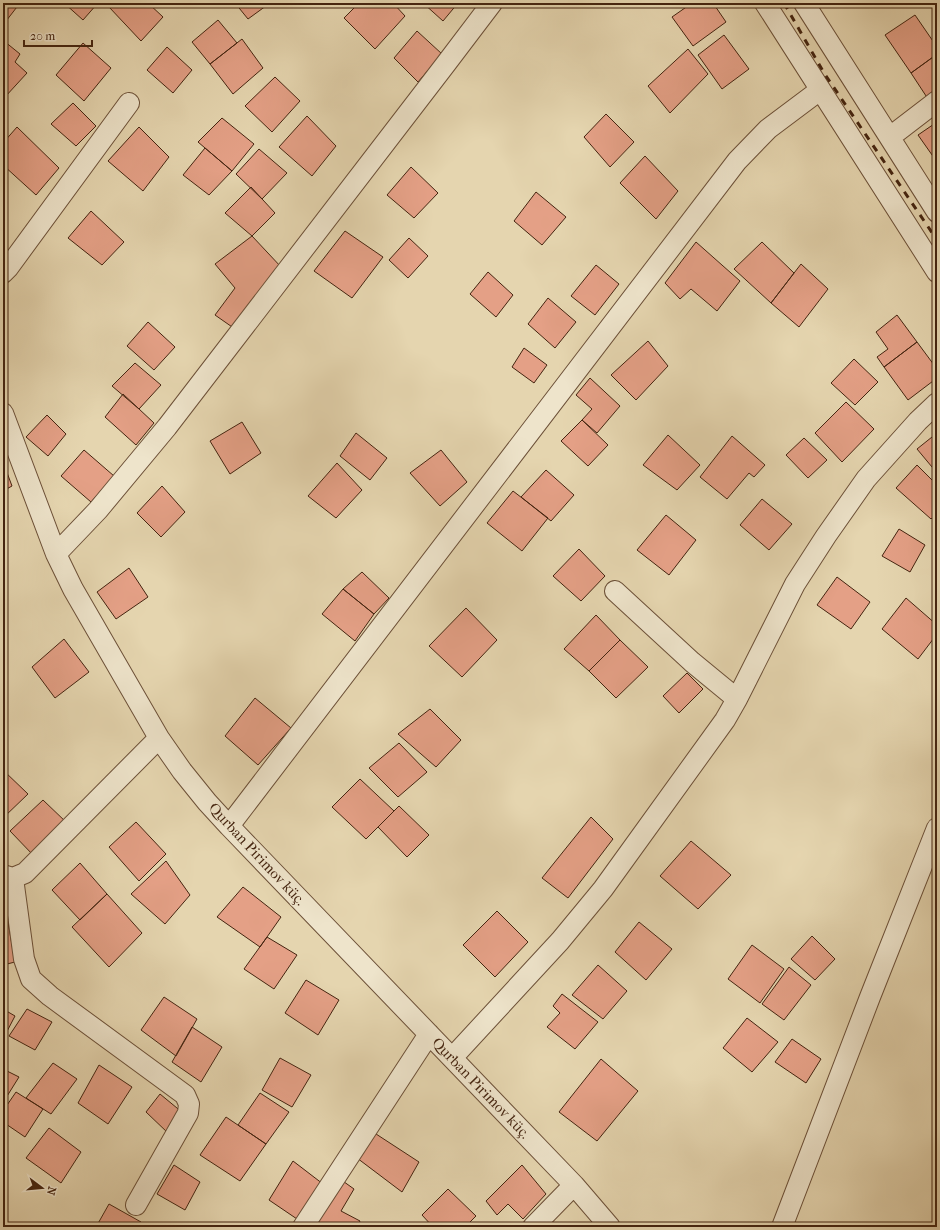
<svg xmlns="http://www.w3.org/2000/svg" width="940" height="1230" font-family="'IM FELL French Canon',serif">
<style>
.building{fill:#e4a086;stroke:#442410}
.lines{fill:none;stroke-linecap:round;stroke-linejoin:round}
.minor-casing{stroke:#6c5038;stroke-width:22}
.minor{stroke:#eee4cb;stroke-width:20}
.rail{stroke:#442410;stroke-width:3;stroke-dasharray:7 7;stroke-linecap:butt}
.labels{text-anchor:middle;stroke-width:3;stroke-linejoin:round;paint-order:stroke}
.street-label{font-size:15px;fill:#442410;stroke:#eee4cb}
</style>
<rect width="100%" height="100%" fill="#e5d5af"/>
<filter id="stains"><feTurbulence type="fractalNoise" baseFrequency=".005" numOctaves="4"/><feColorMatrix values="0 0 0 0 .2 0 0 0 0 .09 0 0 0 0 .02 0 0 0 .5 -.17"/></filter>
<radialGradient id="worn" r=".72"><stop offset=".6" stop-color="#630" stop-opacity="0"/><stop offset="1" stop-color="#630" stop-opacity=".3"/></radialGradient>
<path class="building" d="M3 3H20L3 25Z
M64 3H96L97 4 83 20Z
M113 3H148L163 17 141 41 109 7Z
M235 3H270L248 19Z
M359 3H393L405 16 375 49 344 18Z
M423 3H458L443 21Z
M692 3H713L726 22 693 46 672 17Z
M915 15 937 47V54L911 73 885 35Z
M218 20 237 43 210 64 192 42Z
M417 31 442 54 418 82 394 58Z
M724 35 749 69 722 89 698 55Z
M242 39 263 68 233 94 210 64Z
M4 41 20 54 15 62 27 73 5 97 3 95V42Z
M83 43 111 68 84 101 56 75Z
M167 47 192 70 173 93 147 70Z
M688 49 708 74 670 113 648 86Z
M936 55 937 96 930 102 911 73Z
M275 77 300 101 272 132 245 106Z
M73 103 96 126 76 146 51 124Z
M606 114 634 142 610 167 584 137Z
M307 116 336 146 312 176 279 147Z
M222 118 254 144 232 171 198 142Z
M937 122V162L918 135Z
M17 127 59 168 36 195 3 165V143Z
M139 127 169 157 143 191 108 161Z
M205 148 232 171 209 195 183 175Z
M259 149 287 173 262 199 236 174Z
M645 156 678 191 656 219 620 183Z
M411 167 438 193 414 218 387 195Z
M251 187 275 213 252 236 225 213Z
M536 192 566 217 542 245 514 221Z
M91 211 124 242 102 265 68 238Z
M345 231 383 257 352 298 314 271Z
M252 236 282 268 235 329 215 315 235 288 215 264Z
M409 238 428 256 408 278 389 260Z
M696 242 740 281 717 311 691 289 680 299 665 283Z
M762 242 794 273 771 303 734 269Z
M801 264 828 289 799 327 771 303Z
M596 265 619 284 595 315 571 296Z
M488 272 513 295 496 317 470 294Z
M548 298 576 322 555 348 528 324Z
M897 315 917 342 884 367 877 357 888 349 876 332Z
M148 322 175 347 154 370 127 346Z
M648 341 668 366 636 400 611 375Z
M917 342 937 369V378L908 400 884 367Z
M524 348 547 365 534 383 512 367Z
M854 359 878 382 855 405 831 383Z
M135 363 161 385 139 409 112 386Z
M590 378 620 406 597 433 582 420 592 409 576 395Z
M123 394 154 423 136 445 105 417Z
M846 402 874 429 842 462 815 433Z
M47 415 66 434 48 456 26 437Z
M582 420 608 445 588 466 561 441Z
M242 422 261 453 230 474 210 441Z
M356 433 387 458 370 480 340 456Z
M937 433V473L917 449Z
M668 435 700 465 677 490 643 465Z
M732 436 765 465 754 477 749 473 727 499 700 477Z
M804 438 827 460 808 478 786 455Z
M84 450 114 476 91 502 61 476Z
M441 450 467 482 440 506 410 473Z
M3 462 12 486 3 491Z
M337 463 362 490 336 518 308 496Z
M917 465 937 485V513L931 519 896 488Z
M546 470 574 495 551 521 521 497Z
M162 486 185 512 161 537 137 513Z
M513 491 548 518 522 551 487 523Z
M762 499 792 524 769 550 740 525Z
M666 515 696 540 669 575 637 550Z
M899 529 925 545 910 572 882 556Z
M579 549 605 576 581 601 553 576Z
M129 568 148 597 116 619 97 592Z
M362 572 389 598 374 614 343 589Z
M837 577 870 602 851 629 817 605Z
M343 589 374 614 355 641 322 614Z
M906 598 937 625V634L918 659 882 629Z
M466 608 497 640 462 677 429 646Z
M596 615 620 640 589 671 564 649Z
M64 639 89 672 55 698 32 667Z
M620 640 648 667 616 698 589 671Z
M687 673 703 689 679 713 663 696Z
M255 698 291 728 258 765 225 736Z
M430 709 461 740 436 767 398 734Z
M399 743 427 772 398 797 369 768Z
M3 770 28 794 3 818Z
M360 779 394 811 366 839 332 807Z
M43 800 67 823 34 856 10 831Z
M399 806 429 835 407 857 378 827Z
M591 817 613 839 568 898 542 878Z
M136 822 166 854 139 881 109 847Z
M691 841 731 875 698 909 660 876Z
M166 861 190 895 165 924 131 894Z
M80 863 107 894 80 920 52 890Z
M243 887 281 917 260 947 217 917Z
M107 894 142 933 109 967 72 927Z
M497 911 528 942 495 977 463 945Z
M8 922 15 962 3 965V923Z
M639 922 672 949 646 980 615 952Z
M812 936 835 959 815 980 791 959Z
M267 937 297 955 274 989 244 969Z
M752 945 784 969 760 1003 728 979Z
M598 965 627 991 603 1019 572 995Z
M789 967 811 985 784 1020 762 1004Z
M306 980 339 1000 318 1035 285 1013Z
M562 994 598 1022 575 1049 547 1027 560 1013 553 1006Z
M164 997 197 1019 176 1056 141 1030Z
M3 1009 15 1016 3 1039Z
M27 1009 52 1022 35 1050 9 1036Z
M747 1018 778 1042 752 1072 723 1048Z
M192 1027 222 1047 201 1082 172 1062Z
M792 1039 821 1059 806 1083 775 1062Z
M280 1058 311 1075 292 1107 262 1090Z
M601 1059 638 1091 597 1141 559 1112Z
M53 1063 77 1079 51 1114 26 1098Z
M99 1065 132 1087 108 1124 78 1103Z
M3 1069 19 1077 4 1101H3Z
M16 1092 43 1109 25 1137 3 1122V1111Z
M260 1093 289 1112 266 1144 238 1125Z
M160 1094 183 1113 168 1133 146 1112Z
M226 1117 266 1144 240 1181 200 1155Z
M49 1128 81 1152 61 1183 26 1158Z
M373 1132 419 1162 402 1192 357 1158Z
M293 1161 323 1184 297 1219 269 1200Z
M174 1165 200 1182 185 1210 157 1194Z
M522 1165 546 1194 523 1219 508 1204 497 1215 486 1201Z
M340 1179 354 1189 341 1211 360 1221 357 1227H310Z
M448 1189 476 1216 465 1227H433L422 1215Z
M109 1204 141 1222 138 1227H96Z"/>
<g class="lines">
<g class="minor-casing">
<path id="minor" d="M765 3 937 272
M804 3 937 212
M890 137 937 101
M3 273 8 268 129 103
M3 413 56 554 73 589 159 738 182 771 207 802 229 826 574 1185 610 1227
M56 554 98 510 167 427 445 65 492 3
M615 591 692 662 737 699
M229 826 737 161 768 129 820 90
M3 875 13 878 25 873 159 738
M13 878 24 959 31 979 50 996 185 1095 189 1104 188 1113 136 1205
M452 1058 560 941 603 889 725 720 737 699 795 584 826 536 866 479 918 421 937 403
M303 1227 429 1034
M533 1227 574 1185
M782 1227 870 997 937 828"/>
</g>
<use href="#minor" class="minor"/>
<path class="rail" d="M784 3 824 73 937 240"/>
</g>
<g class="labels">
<g class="street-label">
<text transform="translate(257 854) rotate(47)" y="5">Qurban Pirimov küç.</text>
<text transform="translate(481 1088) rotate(46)" y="5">Qurban Pirimov küç.</text>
</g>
</g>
<rect width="940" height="1230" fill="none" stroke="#e5d5af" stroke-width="16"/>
<rect x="4" y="4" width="932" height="1222" fill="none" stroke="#442410" stroke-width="2"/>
<rect x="8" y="8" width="924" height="1214" fill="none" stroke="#442410"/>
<g transform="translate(42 1188) rotate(106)" stroke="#eee4cb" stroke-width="3" paint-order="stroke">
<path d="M0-3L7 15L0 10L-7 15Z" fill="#442410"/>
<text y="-6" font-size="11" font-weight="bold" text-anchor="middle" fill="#442410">N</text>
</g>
<path d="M24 40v6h68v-6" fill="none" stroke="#442410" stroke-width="2"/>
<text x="30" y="40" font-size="12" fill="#442410" stroke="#eee4cb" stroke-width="3" paint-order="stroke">20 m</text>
<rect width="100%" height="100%" filter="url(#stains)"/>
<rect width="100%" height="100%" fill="url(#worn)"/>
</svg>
